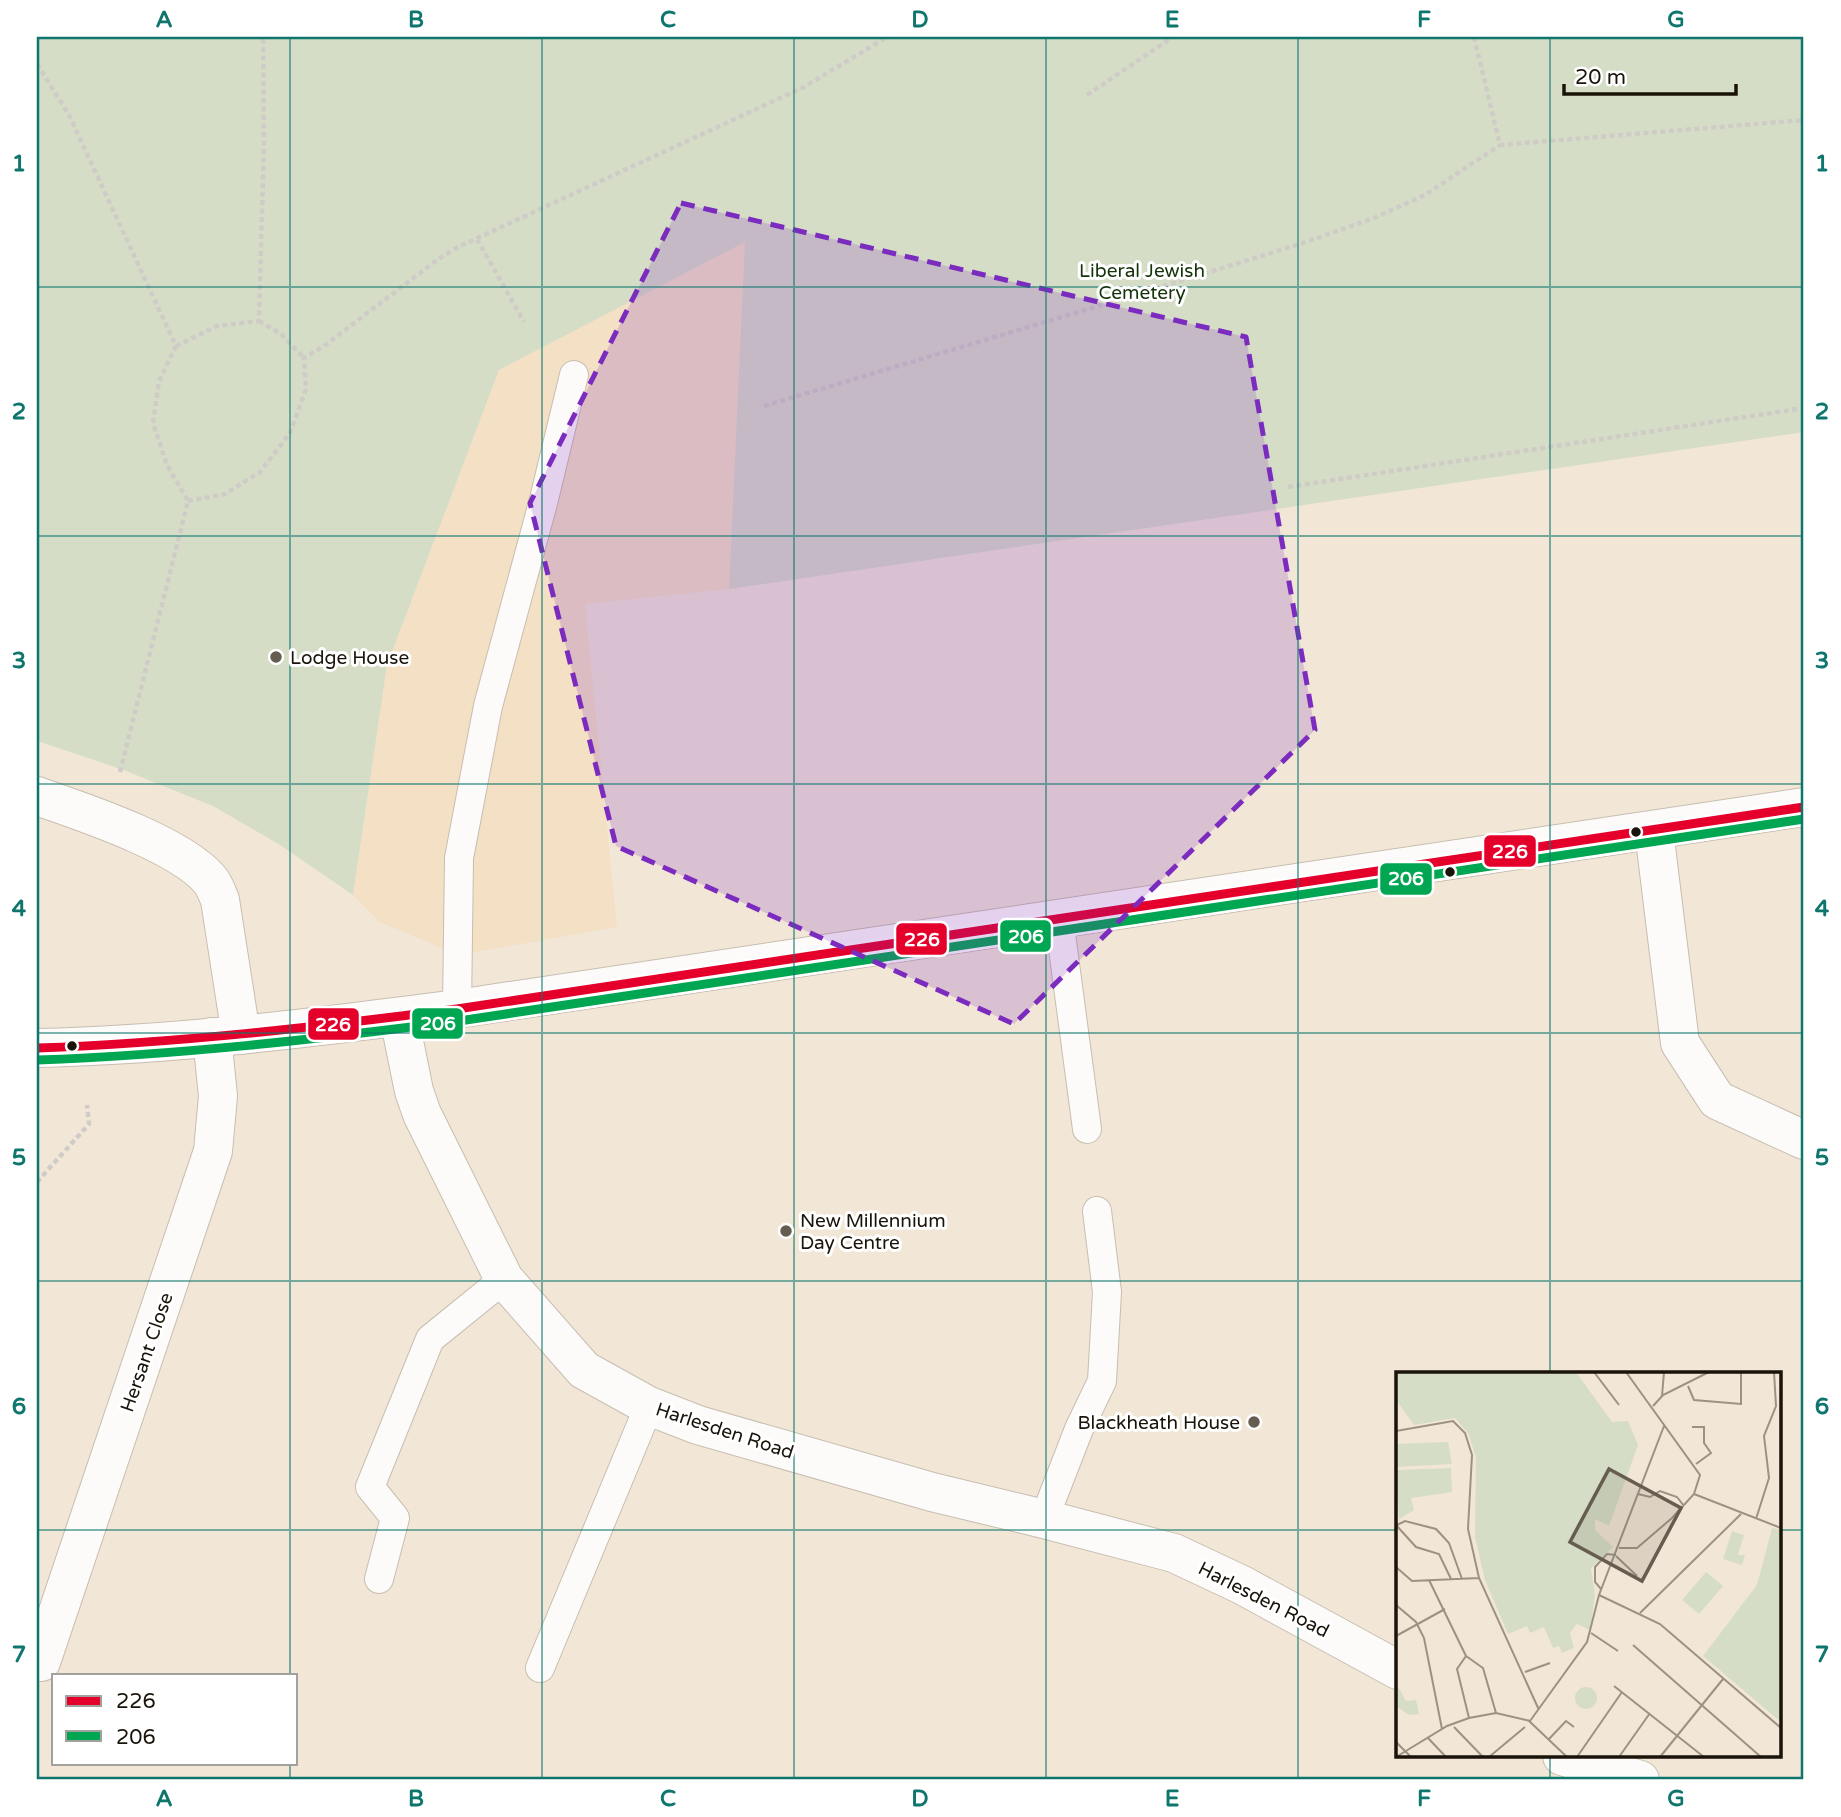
<svg xmlns="http://www.w3.org/2000/svg" width="1841" height="1817" font-family="'Varela Round',sans-serif">
<style>
.built{fill:#f3e0c5}
.green{fill:#d6ddc7}
.lines{fill:none;stroke-linecap:round;stroke-linejoin:round}
.service-casing{stroke:#c7beb1;stroke-width:30}
.minor-casing{stroke:#c7beb1;stroke-width:40}
.tertiary-casing{stroke:#c7beb1;stroke-width:40}
.path{stroke:#cfccc7;stroke-width:4.5;stroke-dasharray:5 3.5;stroke-linecap:butt}
.service{stroke:#fdfbf9;stroke-width:28}
.minor{stroke:#fdfbf9;stroke-width:38}
.tertiary{stroke:#fdfbf9;stroke-width:38}
.bus-1-casing{stroke:#fff;stroke-width:14}
.bus-2-casing{stroke:#fff;stroke-width:14}
.bus-1{stroke:#e4002b;stroke-width:9}
.bus-2{stroke:#00a651;stroke-width:9}
.marked{fill:#7b2cbf;fill-opacity:0.2;stroke:#7b2cbf;stroke-width:5;stroke-dasharray:14 9;stroke-linejoin:round}
.grid{fill:none;stroke:#0f766e;stroke-width:2;stroke-opacity:0.55}
.poi-dot{fill:#665d51;stroke:#fff;stroke-width:2.5}
.bus-dot{fill:#1a1309;stroke:#fff;stroke-width:2.5}
.labels{text-anchor:middle;stroke-width:6;stroke-linejoin:round;paint-order:stroke}
.park-label{font-size:19px;fill:#15330b;stroke:#fff}
.poi-label{font-size:19px;fill:#1a1309;stroke:#fff;text-anchor:start}
.street-label{font-size:19px;fill:#1a1309;stroke:#fff}
.inset-road{fill:none;stroke:#9c9284;stroke-width:2}
.view{fill:#665d51;fill-opacity:0.15;stroke:#665d51;stroke-width:3.5}
.inset-edge{fill:none;stroke:#1a1309;stroke-width:3.5}
.line-badge{stroke:#fff;stroke-width:2.5}
.badge-label{font-size:19px;text-anchor:middle;font-weight:bold;fill:#fff}
.neatline{fill:none;stroke:#0f766e;stroke-width:2.5}
.grid-label{font-size:23px;text-anchor:middle;font-weight:bold;fill:#0f766e}
</style>
<rect width="100%" height="100%" fill="#f2e6d6"/>
<path class="built" d="M746 241 729 589 585 604 617 927 458 955 380 922 353 895 387 665 499 370Z"/>
<path class="green" d="M37 37H1804V432L729 589 745 242 499 370 387 665 353 895 280 845 213 806 121 769 37 741Z"/>
<g class="lines">
<g class="service-casing">
<path id="service" d="M1059 919 1087 1129
M457 1009 459 858 488 706 543 503 574 375
M1044 1519 1079 1429 1102 1381 1107 1292 1097 1211
M379 1579 395 1518 370 1487 430 1339 504 1279
M540 1668 649 1406"/>
</g>
<g class="minor-casing">
<path id="minor" d="M37 796C83 812 180 844 210 880 215 886 217 893 220 900L241 1035
M1654 831 1680 1043 1717 1100 1804 1140
M41 1662 213 1151 218 1096 212 1037"/>
</g>
<g class="tertiary-casing">
<path id="tertiary" d="M399 1017 414 1091 422 1114 504 1279 584 1370 649 1406 698 1425 932 1492 1044 1519 1174 1553 1242 1585 1398 1670
M37 1048C178 1045 318 1027 457 1009L1804 807
M1562 1756 1640 1780"/>
</g>
<path class="path" d="M1474 37 1500 145 1804 120
M37 64 69 115 176 346 159 381 153 423 167 465 188 501 120 772
M1087 95 1173 37
M477 239 524 322
M259 321 281 334 304 358
M176 346 217 326 259 321 264 141 263 37
M764 406 1129 297 1303 243 1374 218 1425 195 1500 145
M1288 487 1804 408
M188 501 225 494 260 472 290 433 306 389 304 358 324 346 437 260 456 248 804 87 887 37
M37 1182 89 1124 87 1105"/>
<use href="#service" class="service"/>
<use href="#minor" class="minor"/>
<use href="#tertiary" class="tertiary"/>
<g class="bus-1-casing">
<path id="bus-1" d="M37 1048C178 1043 317 1027 457 1009L1804 807"/>
</g>
<g class="bus-2-casing">
<path id="bus-2" d="M37 1060C179 1055 318 1039 459 1021L1804 819"/>
</g>
<use href="#bus-1" class="bus-1"/>
<use href="#bus-2" class="bus-2"/>
</g>
<path class="marked" d="M681 203 1246 337 1315 730 1014 1024 616 846 530 503Z"/>
<path class="grid" d="M290 37V1675M542 37V1780M794 37V1780M1046 37V1780M1298 37V1780M1550 37V1374M37 287H1804M37 536H1804M37 784H1804M37 1033H1804M37 1281H1804M37 1530H1398M1780 1530H1804M1550 1756V1780M290 1763V1780"/>
<g class="poi-dot">
<circle cx="276" cy="657" r="7"/>
<circle cx="786" cy="1231" r="7"/>
<circle cx="1254" cy="1422" r="7"/>
</g>
<g class="bus-dot">
<circle cx="1636" cy="832" r="6"/>
<circle cx="1450" cy="872" r="6"/>
<circle cx="72" cy="1046" r="6"/>
</g>
<g class="labels">
<g class="park-label">
<text x="1142" y="277">Liberal Jewish<tspan x="1142" dy="22">Cemetery</tspan></text>
</g>
<g class="poi-label">
<text x="290" y="664">Lodge House</text>
<text x="800" y="1227">New Millennium<tspan x="800" dy="22">Day Centre</tspan></text>
<text x="1240" y="1429" text-anchor="end">Blackheath House</text>
</g>
<g class="street-label">
<text transform="translate(146 1352) rotate(-71)" y="7">Hersant Close</text>
<text transform="translate(725 1430) rotate(18)" y="7">Harlesden Road</text>
<text transform="translate(1264 1599) rotate(27)" y="7">Harlesden Road</text>
</g>
</g>
<g transform="translate(1396 1372)">
<rect width="385" height="385" fill="#f2e6d6"/>
<path d="M0 0H180L216 50 232 49 242 73 213 154 199 147V158L217 175 195 196 199 223 194 258 181 252 174 261 178 276 166 281 163 274 157 276 148 255 134 261 131 254 112 262 89 208 79 165 80 85 72 61 59 46 18 53 0 28ZM52 70 56 92 0 95V72ZM55 96 56 120 15 126 18 138 3 147 0 98ZM376 156 385 158V350L307 284 361 213ZM336 159 348 163 342 183H349L346 193 327 187ZM310 200 327 214 303 242 286 228ZM0 311 10 329 20 328 23 342 13 343 0 334ZM179 326a11 11 0 1 1 22 0a11 11 0 1 1-22 0Z" fill="#d6ddc7"/>
<path class="inset-road" d="M198 0 223 33M292 14 298 28 345 32V0M266 24 268 0M257 34 267 23 313 0M296 55H308V71L315 81 300 92M0 59 57 49 69 61 76 83 72 157 83 206 143 338M242 122 254 125 264 119 281 125 288 134M298 122 385 156M360 147 373 106 368 64 380 34 378 0M0 153 20 175 43 182 55 207M1 153 9 149 40 157 53 171 66 207M223 176H241L276 146 298 122 304 103 230 0M220 184 241 204M0 195 16 209 83 206M33 208 70 284M205 217 199 210V195L211 182 220 183M203 223 264 252 385 356M0 233 20 250 28 266 46 357M244 241 345 142M195 261 222 279M0 264 49 237M237 273 365 385M70 284 87 296 100 341M70 284 61 297 73 346M129 300 154 291M218 314 308 385M132 348 171 385M134 349 191 270 203 223 268 54M58 355 87 385M32 366 50 385M153 367 170 349 178 355M0 370 15 385M0 385 51 354 73 346 100 341 134 349M93 385 129 355M181 385 226 320M223 385 254 341M264 385 327 307"/>
<path class="view" d="M213 97 285 136 246 209 174 170Z"/>
<rect width="385" height="385" class="inset-edge"/>
</g>
<g class="line-badge">
<rect x="1483" y="834" width="54" height="34" rx="7" fill="#e4002b"/>
<rect x="1379" y="862" width="54" height="34" rx="7" fill="#00a651"/>
<rect x="999" y="919" width="53" height="34" rx="7" fill="#00a651"/>
<rect x="895" y="922" width="53" height="34" rx="7" fill="#e4002b"/>
<rect x="411" y="1007" width="53" height="33" rx="7" fill="#00a651"/>
<rect x="307" y="1007" width="53" height="34" rx="7" fill="#e4002b"/>
</g>
<g class="badge-label">
<text x="1510" y="858">226</text>
<text x="1406" y="885">206</text>
<text x="1026" y="943">206</text>
<text x="922" y="946">226</text>
<text x="438" y="1030">206</text>
<text x="333" y="1031">226</text>
</g>
<rect width="1841" height="1817" fill="none" stroke="#ffffff" stroke-width="77"/>
<rect x="52" y="1674" width="245" height="91" fill="#ffffff" stroke="#a3a19d" stroke-width="2"/>
<rect x="66" y="1696" width="35" height="10" fill="#e4002b" stroke="#a3a19d" stroke-width="2"/>
<text x="116" y="1708" font-size="21" fill="#1a1309">226</text>
<rect x="66" y="1731" width="35" height="10" fill="#00a651" stroke="#a3a19d" stroke-width="2"/>
<text x="116" y="1744" font-size="21" fill="#1a1309">206</text>
<path d="M1564 84v10h172v-10" fill="none" stroke="#1a1309" stroke-width="3.5"/>
<text x="1575" y="84" font-size="21" fill="#1a1309" stroke="#ffffff" stroke-width="5" paint-order="stroke">20 m</text>
<rect x="38" y="38" width="1764" height="1740" class="neatline"/>
<g class="grid-label">
<text x="164" y="27">A</text>
<text x="416" y="27">B</text>
<text x="668" y="27">C</text>
<text x="920" y="27">D</text>
<text x="1172" y="27">E</text>
<text x="1424" y="27">F</text>
<text x="1676" y="27">G</text>
<text x="19" y="171">1</text>
<text x="1822" y="171">1</text>
<text x="19" y="419">2</text>
<text x="1822" y="419">2</text>
<text x="19" y="668">3</text>
<text x="1822" y="668">3</text>
<text x="19" y="916">4</text>
<text x="1822" y="916">4</text>
<text x="19" y="1165">5</text>
<text x="1822" y="1165">5</text>
<text x="19" y="1414">6</text>
<text x="1822" y="1414">6</text>
<text x="19" y="1662">7</text>
<text x="1822" y="1662">7</text>
<text x="164" y="1806">A</text>
<text x="416" y="1806">B</text>
<text x="668" y="1806">C</text>
<text x="920" y="1806">D</text>
<text x="1172" y="1806">E</text>
<text x="1424" y="1806">F</text>
<text x="1676" y="1806">G</text>
</g>
</svg>
